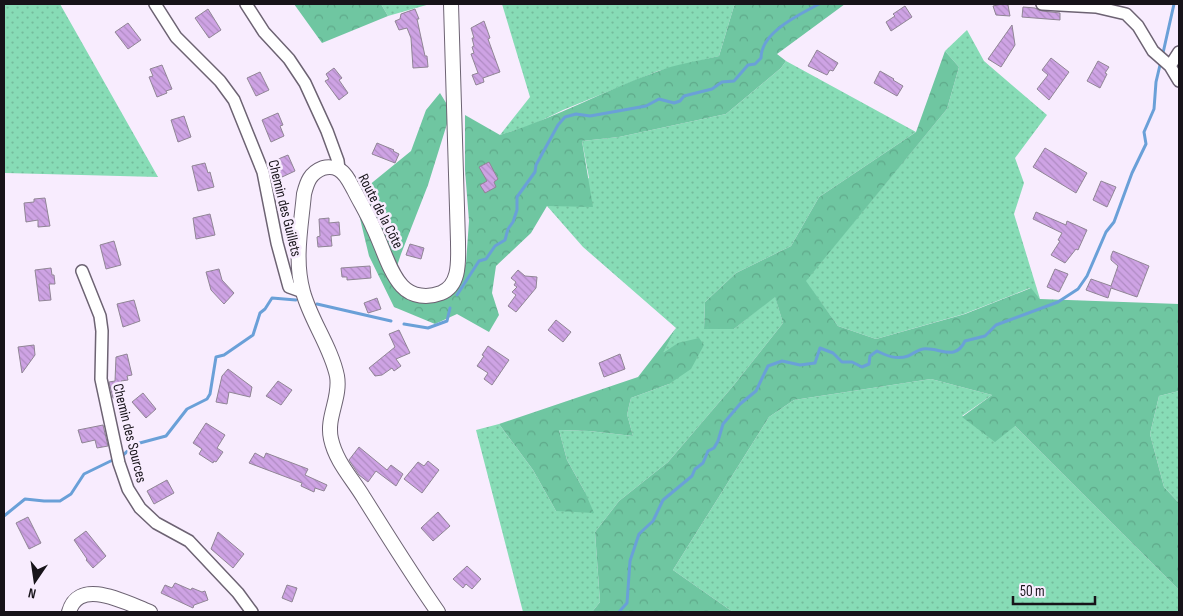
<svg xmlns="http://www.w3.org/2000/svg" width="1183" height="616" font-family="'Sofia Sans Condensed',sans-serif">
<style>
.grass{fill:url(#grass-dots)}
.forest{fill:url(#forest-crowns)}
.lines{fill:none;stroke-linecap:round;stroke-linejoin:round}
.stream{stroke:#6aa0d8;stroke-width:3}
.building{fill:url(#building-back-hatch);stroke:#908595}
.minor-casing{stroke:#6d6373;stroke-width:14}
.tertiary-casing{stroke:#6d6373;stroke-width:16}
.minor{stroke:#fff;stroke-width:11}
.tertiary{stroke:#fff;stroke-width:14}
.labels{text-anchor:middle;stroke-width:5;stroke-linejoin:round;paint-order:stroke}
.street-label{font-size:15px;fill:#171319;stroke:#f8ecfe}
</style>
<defs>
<pattern id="grass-dots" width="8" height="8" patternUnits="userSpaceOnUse" patternTransform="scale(1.25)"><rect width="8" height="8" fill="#87dcb6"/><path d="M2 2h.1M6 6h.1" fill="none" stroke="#74bc9c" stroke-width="1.8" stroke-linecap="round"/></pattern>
<pattern id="forest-crowns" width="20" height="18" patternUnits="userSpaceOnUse" patternTransform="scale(1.25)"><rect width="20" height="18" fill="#6fc6a1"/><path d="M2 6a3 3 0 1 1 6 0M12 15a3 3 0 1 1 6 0" fill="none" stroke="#5fa98a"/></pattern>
<pattern id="building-back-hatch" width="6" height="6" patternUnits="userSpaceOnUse" patternTransform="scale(1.25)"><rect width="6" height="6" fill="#cea3e4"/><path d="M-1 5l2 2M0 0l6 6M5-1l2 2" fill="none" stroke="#b08bc3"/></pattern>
</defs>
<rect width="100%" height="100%" fill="#f8ecfe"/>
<path class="grass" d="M4 4H60L158 177 5 173 4 187Z
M381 4H430L388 16Z
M502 4H736L734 6 719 56 658 71 563 110 532 125 500 135 530 97Z
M967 30 984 61 1047 115 1015 158 1024 183 1014 214 1040 299 1030 288 964 314 876 339 838 326 805 281 947 109 959 67 945 51Z
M786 61 916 132 819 197 791 246 736 273 705 302 704 329H734L775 296 783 323 733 386 668 462 619 501 595 532 600 602 592 612H523L476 430 499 424 533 470 556 511 585 492 567 460 559 430 589 431 633 436 627 414 631 398 669 384 662 354 676 328 583 247 547 206 589 178 582 141 619 137 726 114 781 68Z
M931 379 992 395 962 416 1015 426 1179 590V612H733L673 570 769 417 794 400Z
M1179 391V503L1164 487 1150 434 1159 396Z"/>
<path class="forest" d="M294 4H381L388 16 322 43Z
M736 4H845L777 54 786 61 781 68 726 114 619 137 582 141 593 207 547 206 531 233 496 266 492 293 499 315 489 332 457 314 435 324 394 307 369 256 356 202 368 186 411 151 426 110 440 93 451 111 428 185 401 254 393 278 410 299 458 285 466 263 469 221 465 170V115L500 135C553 119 603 91 656 72 676 64 698 61 719 56L734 6Z
M945 51 959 67 947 109 806 281 838 326 876 339 965 314 1031 288 1040 299 1179 304V391L1159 396 1150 434 1164 487 1179 503V590L1015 426 995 442 962 417 992 395 931 379 794 400 769 417 673 570 733 612H592L600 602 595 532 619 501 668 462 733 386 783 323 775 297 734 329H704L705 302 736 273 791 246 819 197 916 132Z
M676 328 663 353 678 343 699 338 704 345 691 369 669 384 631 398 627 414 633 436 589 431 559 430 567 460 585 492 594 513 556 511 533 470 499 424 638 377Z"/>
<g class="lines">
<path class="stream" d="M1163 53 1174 4
M457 295 479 261 486 259 495 246 505 240 508 229 513 222 517 210V197L535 172 536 165 558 125 565 117 576 114 590 116 646 106 659 99 674 103 680 101 684 96 712 89 722 82 734 81 748 65 755 64 761 58C761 32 799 15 819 4
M317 304 391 321
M404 324 428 328 447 321 450 308
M4 516 25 499 44 501H60L71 494 84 474 123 455 136 444 166 436 187 409 207 399 210 394 216 357 224 355 253 335 260 313 265 309 272 298 296 300
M619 612 627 603 630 561 639 534 653 521 663 500 692 476 695 469 703 463 708 451 714 448 718 441 723 424 740 404 756 391 768 366 782 361 800 365 815 363 820 348 833 353 842 362H852L862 367 869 364 870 356 877 351C887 356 897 360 908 356 913 354 917 350 923 349 940 347 955 362 965 341L985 336 996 325 1058 302 1078 289 1087 276 1106 232 1114 222 1132 173 1146 144 1144 132 1154 109 1156 82 1160 65"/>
</g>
<path class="building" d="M1002 4 1008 5 1010 16 996 15 993 6Z
M905 6 912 17 891 31 886 22 895 16 893 14Z
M1023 7 1035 8 1042 11 1060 13V20L1022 17Z
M208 9 221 30 209 38 195 18Z
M415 9 419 19H417L425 56H427L428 67 413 68 411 38 407 28 399 30 395 21 400 19 401 14Z
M484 21 490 38 488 39 500 72 483 78 484 82 476 85 472 75 478 73 471 54 474 53 472 47 474 46 472 38H474L471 28Z
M128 23 141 40 128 49 115 32Z
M1012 25 1015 45 1001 67 988 59Z
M817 50 838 63 833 71 830 70 827 75 808 66Z
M1051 58 1069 72 1049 100 1037 89 1048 75 1042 70Z
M1098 61 1109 67 1105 73 1107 74 1100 88 1087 81Z
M162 65 172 89 166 91 167 93 157 97 149 77 153 76 150 69Z
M334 68 342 78 339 80 348 93 339 100 325 81 329 79 326 74Z
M880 71 894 79 893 80 903 86 897 96 874 83Z
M260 72 269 90 256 96 247 78Z
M278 113 283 125 280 126 284 136 271 142 262 120Z
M184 116 191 137 178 142 171 120Z
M377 143 394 150 393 151 399 154 395 163 372 154Z
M1045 148 1087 173 1076 193 1033 167Z
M288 155 295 171 282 177 281 175 277 176 271 162Z
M489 162 498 179 494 182 496 187 485 193 480 185 487 181 479 167Z
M205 163 208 173 210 172 214 187 198 191 192 166Z
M1101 181 1116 187 1107 207 1093 200Z
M45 198 50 226 38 227V220L26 222 24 203 34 202V199Z
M1036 212 1066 225 1067 221 1087 230 1078 250 1076 249 1065 263 1051 255 1060 241 1058 240 1062 233 1033 219Z
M210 214 215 235 196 239 193 218Z
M329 218V223L339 222 340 235 331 236 332 246 318 247 317 237 320 236 319 219Z
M114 241 121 265 106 269 100 245Z
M410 244 424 248 421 259 406 255Z
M1113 251 1149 266 1137 297 1111 288 1108 298 1086 290 1091 279 1111 286 1118 266 1111 260V256Z
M370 266 371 278 347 280V277H342L341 268Z
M51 268 52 275H54L55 284H49L51 300 39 301 35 270Z
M219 269 222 280 234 293 224 304 211 290 206 272Z
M1055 269 1068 274 1059 292 1047 287Z
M518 270 525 276 537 277 536 288 516 312 508 306 516 295 512 292 517 287 514 285 516 282 511 278Z
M377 298 381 309 368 313 364 303Z
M134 300 140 321 123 327 117 304Z
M556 320 571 332 563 342 548 330Z
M399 330 410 353 396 359 401 366 394 371 392 368 382 375 375 376 369 368 395 347 389 334Z
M34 345 35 355 22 373 18 347Z
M488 346 509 360 492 385 484 379 488 373 477 366 484 356 482 355Z
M127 354 132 375 127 376 128 380 121 381 124 395 113 398 109 382 115 381 116 357Z
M620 354 625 369 604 377 599 363Z
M228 369 252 387 250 397 229 392 227 404 216 402 222 376Z
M278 381 292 390 281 405 266 396Z
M143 393 156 409 146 418 132 402Z
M206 423 225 435 217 448 223 452 216 462 214 461 213 463 199 454 202 449 193 443Z
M103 425 108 446 97 448 95 440 82 443 78 430Z
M359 447 387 470 391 465 403 474 396 486 376 471 368 482 359 475 349 460Z
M255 453 264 458 266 453 308 469 305 475 327 485 324 491 315 488 314 492 301 486 302 483 249 463Z
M428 461 439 470 422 493 404 479 418 462 424 466Z
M167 480 174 493 154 504 147 491Z
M438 512 450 526 433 541 421 528Z
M28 517 41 543 29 549 16 523Z
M86 531 106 556 93 568 86 560 87 559 74 540Z
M218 532 244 554 233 568 211 549Z
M467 566 481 579 472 589 466 584 463 588 453 579Z
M175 583 191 590 192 588 202 592 205 591 208 600 194 605 193 608 161 593 165 585 172 588Z
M287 585 297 588 292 602 282 598Z"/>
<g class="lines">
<g class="minor-casing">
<path id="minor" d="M155 4 176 37 220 81 234 100 263 172 277 243 289 287 303 292
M246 4 264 32 289 59 305 83 327 131 338 161 339 169
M1042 4 1096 7 1126 14 1138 26 1153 51 1170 66 1179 52
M1170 66 1179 81
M82 271 100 316 102 331 101 379 119 463 128 489 140 508 156 523 189 541 238 593 252 612"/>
</g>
<g class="tertiary-casing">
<path id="tertiary" d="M69 612C79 576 128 604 150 612
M438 612C412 575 388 536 364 498 352 478 336 462 331 439 326 417 341 398 337 376 331 347 311 321 303 292 294 260 301 227 304 194 307 182 310 173 323 168 327 167 334 167 338 169 346 173 350 183 354 190 360 202 368 215 373 227 382 245 389 272 402 286 412 297 428 298 441 293 461 285 458 259 458 242L451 4"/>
</g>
<use href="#minor" class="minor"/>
<use href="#tertiary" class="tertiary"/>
</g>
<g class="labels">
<g class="street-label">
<text transform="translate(285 208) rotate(76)" y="5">Chemin des Guillets</text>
<text transform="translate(381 211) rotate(63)" y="5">Route de la Côte</text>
<text transform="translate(130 433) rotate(76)" y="5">Chemin des Sources</text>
</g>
</g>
<rect width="1183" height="616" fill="none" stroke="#171319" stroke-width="10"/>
<g transform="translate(35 581) rotate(193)" stroke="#f8ecfe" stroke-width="4" paint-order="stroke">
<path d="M0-4L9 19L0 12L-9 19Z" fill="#171319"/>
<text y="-8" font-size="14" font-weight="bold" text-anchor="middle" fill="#171319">N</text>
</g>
<path d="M1013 596v8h82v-8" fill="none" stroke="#171319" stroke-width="2.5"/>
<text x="1020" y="596" font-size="15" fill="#171319" stroke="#f8ecfe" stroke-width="4" paint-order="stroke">50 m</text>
</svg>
